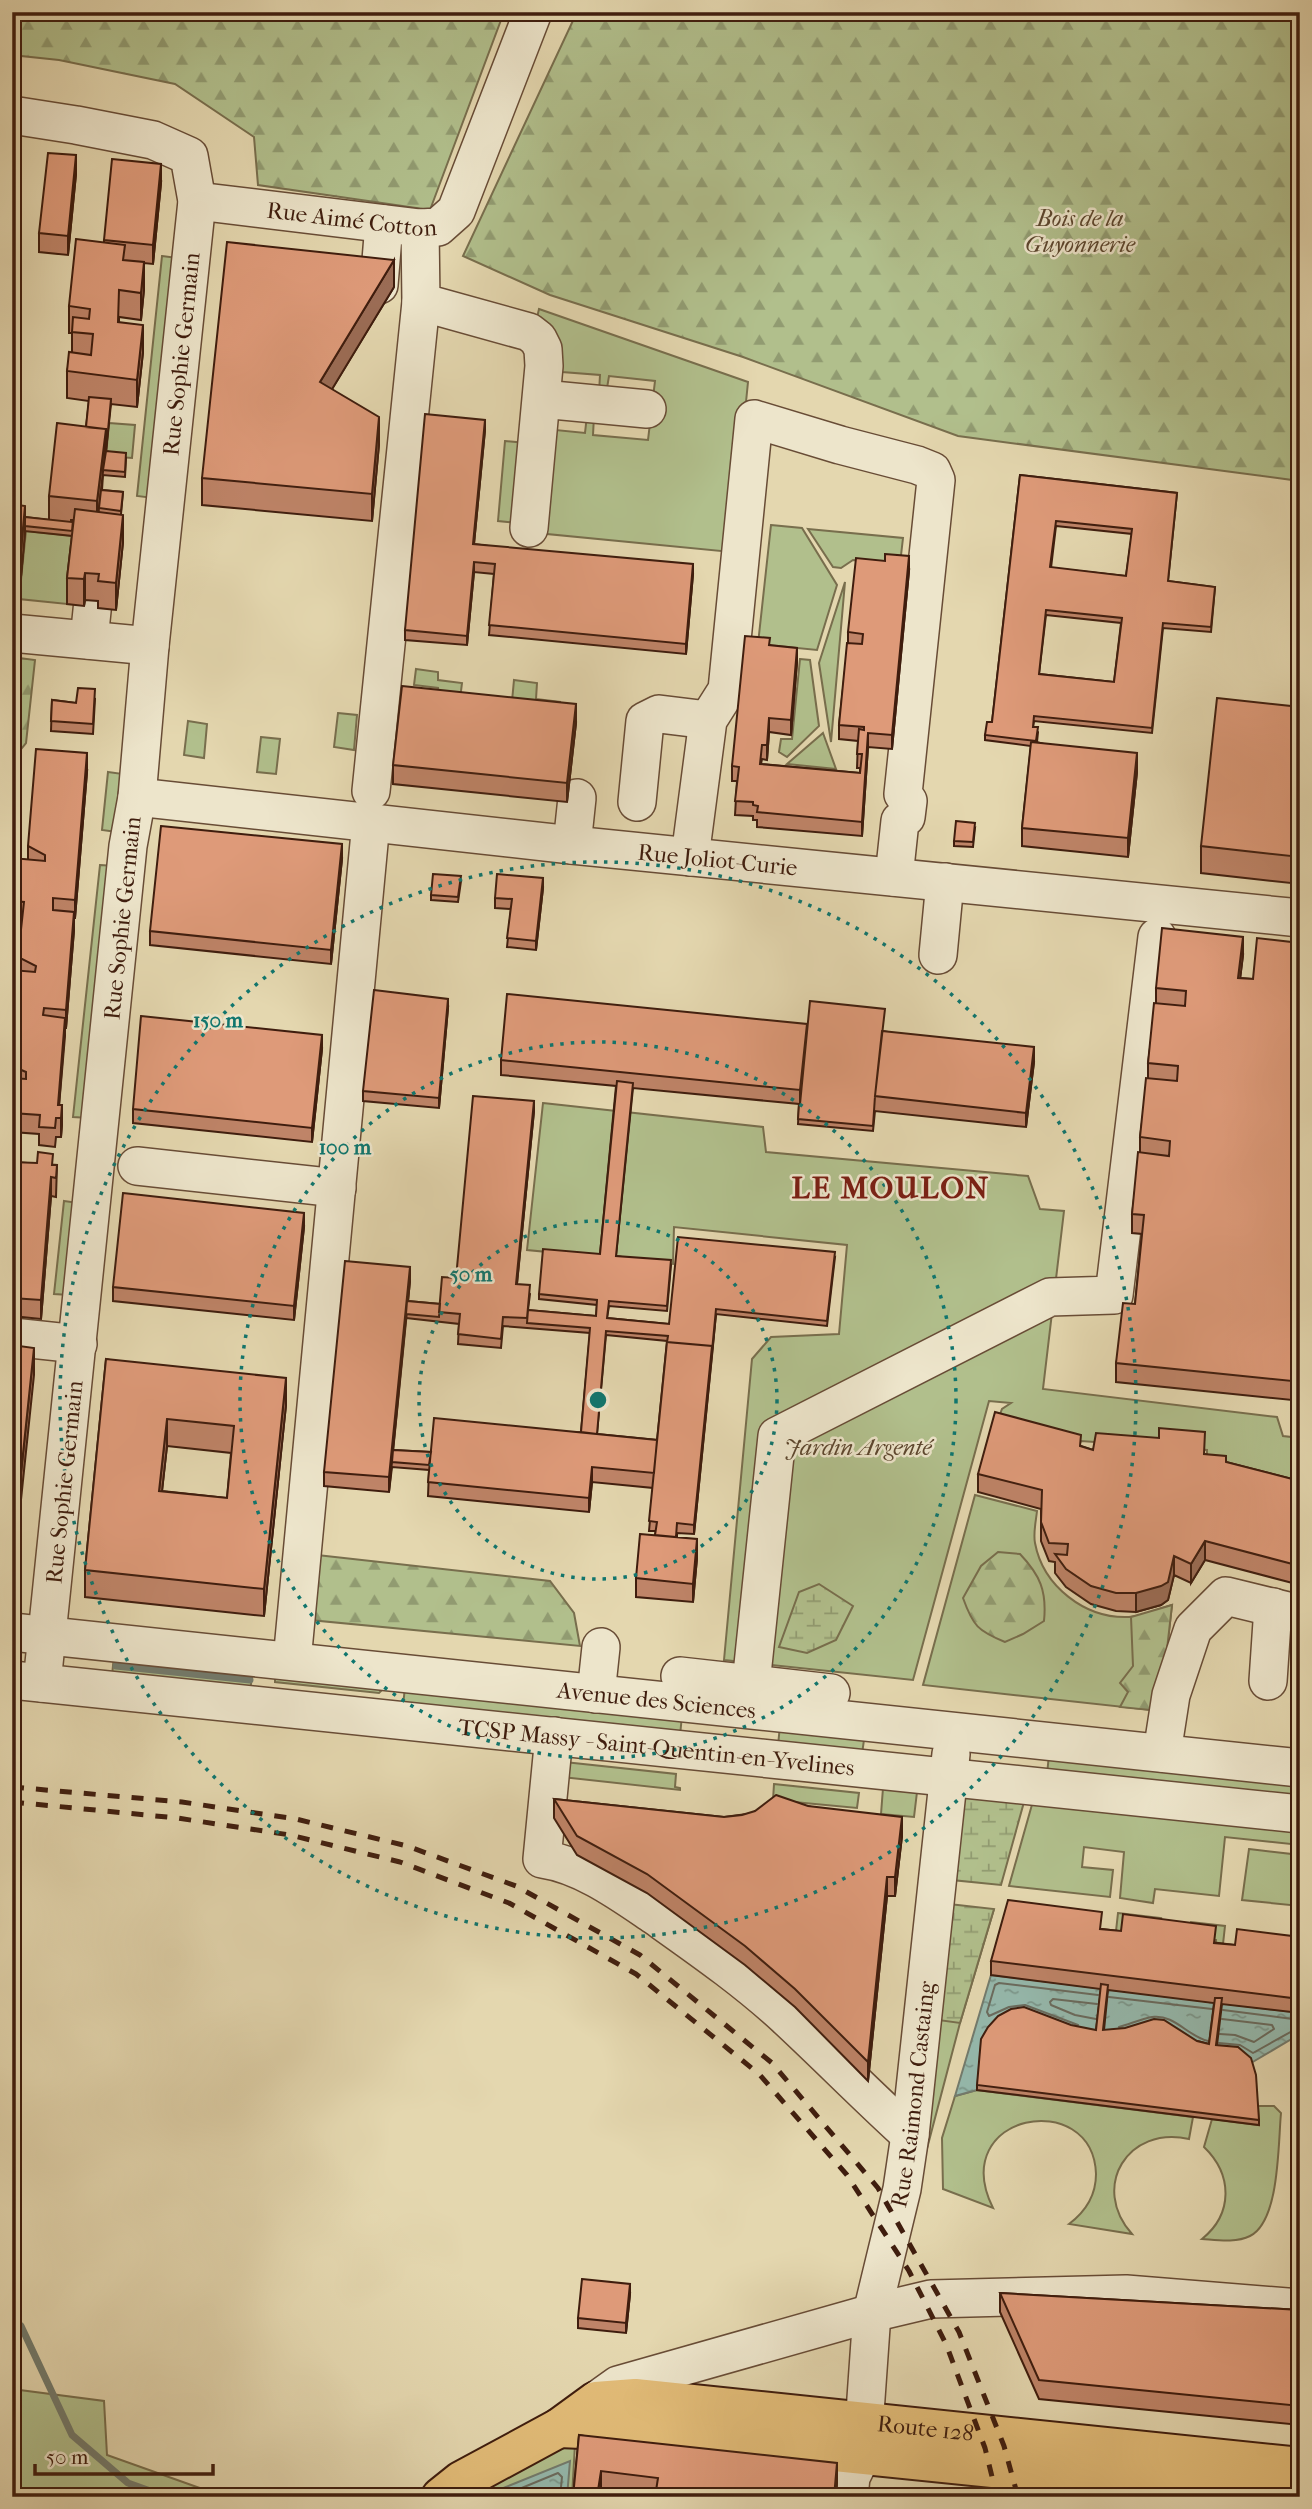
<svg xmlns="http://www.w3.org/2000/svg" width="1312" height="2509" font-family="'IM FELL French Canon',serif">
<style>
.green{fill:#b1bf8c;stroke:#786e4d;stroke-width:2}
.forest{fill:url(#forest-firs);stroke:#786e4d;stroke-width:2}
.wetland{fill:url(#wetland-marsh);stroke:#786e4d;stroke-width:2}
.water{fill:url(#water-ripples);stroke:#737b6d;stroke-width:2}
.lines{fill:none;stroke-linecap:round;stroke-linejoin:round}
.shore{stroke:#6a6b5e;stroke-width:2}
.stream{stroke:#737b6d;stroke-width:7}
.minor-casing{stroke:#684c36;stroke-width:40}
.major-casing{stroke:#3f1d0e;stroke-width:42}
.minor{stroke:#ede5cb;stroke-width:37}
.major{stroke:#e2bc78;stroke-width:38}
.rail{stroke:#3f1d0e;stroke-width:5;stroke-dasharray:12 12;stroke-linecap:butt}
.wall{fill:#bf8468;stroke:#3f1d0e;stroke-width:2;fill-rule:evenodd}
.shaded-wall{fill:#9b6c55;stroke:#3f1d0e;stroke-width:2}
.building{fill:#de9a79;stroke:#3f1d0e;stroke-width:2;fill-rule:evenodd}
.ring{fill:none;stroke:#0f766e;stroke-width:3.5;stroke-dasharray:3.5 7}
.labels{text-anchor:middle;stroke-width:5;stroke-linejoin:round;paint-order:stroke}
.street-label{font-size:23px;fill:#3f1d0e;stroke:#ede5cb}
.park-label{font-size:23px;font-style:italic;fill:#5c462e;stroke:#ede5cb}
.district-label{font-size:30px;font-weight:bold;letter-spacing:2px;fill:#7a1f14;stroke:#ede5cb}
.centre{fill:#0f766e;stroke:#ede5cb;stroke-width:3.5}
.ring-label{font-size:21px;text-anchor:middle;font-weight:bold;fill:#0f766e;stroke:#ede5cb;stroke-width:5;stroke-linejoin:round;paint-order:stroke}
</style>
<defs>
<pattern id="forest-firs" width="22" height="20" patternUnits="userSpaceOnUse" patternTransform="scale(1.75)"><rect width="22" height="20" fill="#b1bf8c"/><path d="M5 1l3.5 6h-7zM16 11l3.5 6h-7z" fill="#919b71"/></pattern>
<pattern id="wetland-marsh" width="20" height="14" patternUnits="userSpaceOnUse" patternTransform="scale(1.75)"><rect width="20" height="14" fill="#b1bf8c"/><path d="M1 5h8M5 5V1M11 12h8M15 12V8" fill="none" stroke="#919b71"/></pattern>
<pattern id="water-ripples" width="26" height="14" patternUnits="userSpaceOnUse" patternTransform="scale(1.75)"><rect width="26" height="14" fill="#95b9ad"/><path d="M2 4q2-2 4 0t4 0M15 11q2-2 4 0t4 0" fill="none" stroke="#7b968b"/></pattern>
</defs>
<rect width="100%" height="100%" fill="#e4d7af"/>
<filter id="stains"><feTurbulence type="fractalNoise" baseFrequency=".00286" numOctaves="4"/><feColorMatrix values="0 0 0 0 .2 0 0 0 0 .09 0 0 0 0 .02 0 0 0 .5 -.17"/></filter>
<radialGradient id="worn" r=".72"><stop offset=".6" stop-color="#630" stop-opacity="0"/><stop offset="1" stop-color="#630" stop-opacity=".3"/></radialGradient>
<path class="green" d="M162 256 178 258 153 498 137 496Z
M539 309 748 382 731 552 537 533 556 430 585 433 587 415 594 416 593 435 648 440 655 381 609 376 606 394 599 393 600 375 562 372 535 326Z
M109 423 135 425 132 458 106 456Z
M505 441 526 443 519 523 498 521Z
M771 525 802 528 837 585 817 650 758 644Z
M808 529 903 538 900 564 853 560 841 568 833 567Z
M26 531 75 536 67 604 19 599Z
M845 582 831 742 819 663Z
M800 659 810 660 819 726 787 757 779 752 781 739H792Z
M416 669 438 672V680L462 683 460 699 438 697V688L414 685Z
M514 680 537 683 536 699 560 702 559 717 511 712Z
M338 713 357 715 354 750 334 747Z
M188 721 207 724 204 758 184 755Z
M823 733 836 769 787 764Z
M261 737 280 739 276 774 257 772Z
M108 772 123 774 117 832 102 830Z
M100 865 115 866 89 1118 73 1117Z
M543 1103 763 1127 766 1152 1028 1176 1040 1209 1064 1211 1043 1389 1277 1417 1283 1436 1300 1438V1491L1207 1467V1450L1081 1441 1080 1443 997 1422 1002 1409 1011 1403 989 1401 913 1680 724 1660 752 1359 771 1337 839 1334 847 1245 674 1227 673 1264 527 1250Z
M64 1201 79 1203 69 1295 54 1294Z
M975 1495 1037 1511C1036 1521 1033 1533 1035 1543 1043 1586 1085 1619 1129 1617 1143 1616 1158 1609 1172 1605L1160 1711 923 1685Z
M114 1655 253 1670 250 1691 112 1676Z
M275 1672 384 1688 379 1693 275 1682Z
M405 1686 682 1715 680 1736 403 1707Z
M780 1725 865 1733 862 1754 778 1746Z
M1049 1754 1300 1780V1801L1047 1775Z
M555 1761 676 1774 675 1787 680 1788V1790L553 1776Z
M774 1784 859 1793 857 1808 773 1800Z
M883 1788 917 1792 914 1817 881 1814Z
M1033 1801 1300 1828V1845L1225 1837 1219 1896 1155 1889 1153 1903 1120 1898 1124 1852 1084 1847 1082 1867 1113 1870 1110 1897 1009 1886Z
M1249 1849 1300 1855V1906L1242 1900Z
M994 1909 960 2023 924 2160 938 2020Z
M1118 1913 1161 1918 1160 1921 1190 1925 1191 1922 1225 1926 1222 1953 1215 1952 1216 1940H1115Z
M977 2090 1193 2117 1189 2139C1128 2125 1090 2187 1132 2234L1069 2224C1085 2212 1096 2195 1096 2174 1093 2087 946 2113 993 2208L943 2189 942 2138 955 2096Z
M1258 2106H1274L1281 2113C1278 2143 1280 2221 1250 2236 1236 2243 1217 2240 1202 2239 1233 2214 1233 2175 1204 2147L1212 2119 1259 2125Z
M12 2389 104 2401 107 2455 225 2497H12Z
M575 2444 572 2497H459L536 2454Z"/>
<path class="forest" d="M12 12H504L430 210 258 185 254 137 175 84 59 60 12 55Z
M577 12H1300V481L958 436 743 357 550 295 463 256Z
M12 657 35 660 26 743 18 753 12 774Z
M998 1552 1020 1554C1040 1575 1047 1591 1044 1621L1023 1634 1005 1642C978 1631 973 1626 963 1598L981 1566Z
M317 1555 550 1581 574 1613 580 1646 310 1620Z
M1172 1605 1160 1711 1120 1707 1128 1692 1120 1683 1133 1666 1131 1617Z"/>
<path class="wetland" d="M819 1584 853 1606 836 1640 807 1653 779 1647 799 1592Z
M961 1795 1024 1802 1001 1885 952 1880Z
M949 1904 994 1909 960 2023 938 2020Z"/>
<path class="water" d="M991 1975 1300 2013V2034L1251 2063 1147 2026 981 2044 977 2090 955 2096Z
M570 2461 567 2497H486L496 2491Z"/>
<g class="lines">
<path class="shore" d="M1109 1997 1212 2009
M1223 2010 1300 2020
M1096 2019 1075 2015 1051 2005 1050 2002 1053 1999 1097 2004
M1078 2025 1025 2005 1009 2007 989 2016 987 2012 995 1985 999 1983 1098 1995
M1119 2027C1130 2024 1141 2019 1152 2017 1175 2014 1187 2036 1208 2041
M1220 2034 1235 2035 1254 2042 1274 2029 1272 2025 1222 2019
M1219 2043 1240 2045 1253 2053 1294 2030 1300 2029
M500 2497 558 2473 562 2477 560 2497"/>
<path class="stream" d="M116 1666 250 1680
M21 2326 72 2435 128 2483 167 2497"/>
<g class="minor-casing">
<g id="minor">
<path d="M12 115 76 125 153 140 189 156 197 201 150 646 137 797 128 846 42 1683"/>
<path id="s1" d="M197 201 420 228 438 227 456 211 533 12"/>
<path d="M420 228 421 302 529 332 538 339 543 349 544 366 529 528"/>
<path d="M379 285 384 224"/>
<path d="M542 399 647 409"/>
<path d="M12 633 150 646"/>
<path d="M89 640 93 601"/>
<path d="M371 791 421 302"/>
<path id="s2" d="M137 797 572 845 1300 918"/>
<path d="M637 802 645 721 659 714 708 720"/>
<path d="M572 845 577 798"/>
<path d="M690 857 708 720 727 690 754 419 840 445 917 465 932 471 936 480 903 794 908 801 906 817 900 821 894 877"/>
<path d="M938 955 945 882"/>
<path d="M137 1166 337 1188"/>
<path d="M12 1337 78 1344"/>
<path id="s3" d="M12 1632 1300 1768"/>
<path d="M292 1661 371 822"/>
<path d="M680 1676 831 1693"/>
<path id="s4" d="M12 1680 1300 1814"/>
<path d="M1268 1681 1273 1607"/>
<path d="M751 1684 777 1436 1050 1297 1114 1295 1157 937"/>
<path d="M596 1694 601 1647"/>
<path d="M554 1736 542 1859C583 1865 621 1893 655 1916 700 1948 746 1980 786 2017 828 2056 868 2097 910 2135"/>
<path d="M1162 1753 1171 1695 1193 1629 1226 1596 1300 1614"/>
<path d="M597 2400 618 2385 872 2313 931 2299 1126 2294 1300 2308"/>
<path id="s5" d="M849 2497 851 2477 862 2455 872 2313 902 2189 910 2135 951 1754"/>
</g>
</g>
<g class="major-casing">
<g id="major">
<path d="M559 2428 629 2431 1277 2497"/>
<path id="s6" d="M441 2497 461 2481 559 2428 596 2401 635 2398 1300 2467"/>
</g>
</g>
<use href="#minor" class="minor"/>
<use href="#major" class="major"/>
<path class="rail" d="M12 1787 182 1802 296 1819 407 1846 516 1886 640 1955 772 2063 878 2188 959 2332 1004 2446 1018 2497
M12 1802 177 1818 290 1835 400 1862 509 1903 636 1974 759 2074 847 2175 909 2271 946 2344 985 2448 997 2497"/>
</g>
<path class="wall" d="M76 174 68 255 39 252V233Z
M161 183 153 264 144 263V289L141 320 119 317V322L143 352 137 407 111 404 106 451 126 458 125 477 103 475 102 490 123 492 121 514 123 542 116 610 98 608V601L85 600 84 606 67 604V578L72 536 25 531 19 599 12 598V504L25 517 49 520V496L86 427 89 401 67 398V371L72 353V333H69V306L104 242V240Z
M394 287 332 389 379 444 372 521 202 505V478Z
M485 430 474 544 693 574 686 654 489 635 494 574 474 572 467 645 405 640V630Z
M1020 475 1177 493 1168 581 1215 587 1211 632 1163 628 1152 733 1034 721 1033 727 1038 732 1037 742 1137 772 1128 857 1022 846V828L1031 746 985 740V735L992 722ZM1056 526 1132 534 1126 576 1051 568ZM1046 615 1121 623 1114 682 1039 674Z
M909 571 892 749 868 747 862 836 757 827V820H753V816L735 815 737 781H732V766L770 645 797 662 791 735 769 732 767 760 762 759 761 764 860 773V768H857L858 741 839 739V725L848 643V632Z
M95 699 93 734 51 731 52 700 76 703Z
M1300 707V884L1201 873V846Z
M576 723 567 802 393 784V765Z
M87 772 75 918H74V930L66 1028H65L59 1105 62 1124 61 1137H56L55 1147 39 1145V1134L12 1132V970L18 971V957L22 921 12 920V858L28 860V846Z
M975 828 973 847 954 846V841Z
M342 859 331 964 150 945V931Z
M461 881 458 902 431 900V895Z
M543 888 536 950 507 947 511 909 495 908V898Z
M1300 943V1377H1294L1292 1400 1116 1382V1363L1135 1304 1142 1234 1132 1233V1214L1140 1152V1137L1148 1078V1063L1156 1003V988L1243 955 1240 978 1253 979Z
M448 1008 439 1108 363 1101V1091Z
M883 1031 1034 1062 1026 1127 875 1111 873 1131 798 1124 799 1104 633 1088 616 1256 671 1265 667 1311 609 1306 607 1318 669 1324 835 1257 827 1326 716 1314 694 1534 677 1533V1537L697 1558 693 1602 636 1597V1578L655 1535 656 1531H649L653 1488 592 1482 589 1512 428 1496 429 1470 392 1467 389 1492 324 1486V1472L410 1281 408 1301 440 1304 456 1278 534 1111 517 1284 530 1294 528 1310 596 1316 597 1305 539 1299V1294L600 1254 616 1086 501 1075V1060ZM406 1318 459 1324 458 1344 501 1348 503 1326 590 1333 581 1432 431 1452 393 1450ZM606 1335 667 1341 657 1440 597 1434Z
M322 1049 312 1142 133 1123V1109Z
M12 1162 57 1165 56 1197 51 1196 41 1319 12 1316Z
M304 1227 294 1320 113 1301V1287Z
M106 1359 286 1405 264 1616 85 1597V1570ZM167 1446 231 1453 227 1498 162 1491Z
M1081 1446 1093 1450 1205 1454 1226 1462 1300 1481V1585L1205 1560 1191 1583 1174 1575 1168 1600 1161 1605 1136 1612 1116 1611 1091 1604 1066 1587 1055 1573V1562L1049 1561 1041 1541V1509L978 1492V1474Z
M554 1799 724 1817 808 1806 902 1836 895 1896H887L868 2081 795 2007 745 1965 647 1893 577 1855 554 1818Z
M1102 1929 1235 1945 1300 1937V2013L1222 2004 1217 2045 1259 2120V2125L977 2090V2085L1096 2030 1101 1989 991 1975V1961ZM1108 1990 1214 2003 1209 2044 1197 2041 1104 2030Z
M1000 2293 1300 2310V2425L1039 2399 1000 2312Z
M630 2294 626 2333 578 2328V2318Z
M579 2435 837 2482 836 2497H655L601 2490 600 2497H573Z"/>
<path class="shaded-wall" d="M76 155V174L68 255V236Z
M161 164V183L153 264V245Z
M394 260V287L320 409V382Z
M144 262V289L141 320V293Z
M143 325V352L137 407V380Z
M111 399 99 508 97 528V501L106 429Z
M379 417V444L372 521V494Z
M485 420V430L473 554V544Z
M25 506V533L19 599V572Z
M123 515V542L116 610V583Z
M909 556V571L892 749V735Z
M474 562V572L467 645V636Z
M693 564V574L686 654V644Z
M85 573V600L84 606V579Z
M797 648V662L791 735V720Z
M576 704V723L567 802V783Z
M769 718V732L767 760V745Z
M868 733V747L862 836V822Z
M87 753V772L75 918V900Z
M1137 753V772L1128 857V838Z
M342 844V859L331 964V950Z
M543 878V888L536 950V941Z
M74 912V930L66 1028V1010Z
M1243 937V955L1238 997V978Z
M448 999V1008L439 1108V1098Z
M65 1018V1036L58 1118V1105Z
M807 1024V1038L800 1104V1090Z
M322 1035V1049L312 1142V1128Z
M1034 1047V1062L1026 1127V1113Z
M534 1101V1111L516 1293V1284Z
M62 1105V1124L61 1137V1118Z
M51 1177V1196L41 1319V1300Z
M304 1213V1227L294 1320V1306Z
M410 1267V1281L389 1492V1477Z
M716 1314 712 1356 694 1534V1525Z
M34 1348V1375L12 1586V1559Z
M1294 1358V1377L1292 1400V1381Z
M286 1378V1405L264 1616V1589Z
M167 1419V1446L159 1518V1491Z
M592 1467V1482L589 1512V1498Z
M697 1539V1558L693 1602V1584Z
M1205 1541V1560L1191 1583V1564Z
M1174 1556V1575L1168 1600 1161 1605 1136 1612V1593Z
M902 1817V1836L895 1896V1877Z
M887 1877V1896L868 2081V2062Z
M630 2284V2294L626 2333V2323Z
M837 2463V2482L836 2497H834Z
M601 2471V2490L600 2497H597Z"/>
<path class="building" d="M48 153 76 155 68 236 39 233Z
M112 159 161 164 153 245 104 240Z
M76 239 125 245 123 260 144 262 141 293 119 290 118 322 143 325 137 380 67 371 69 352 91 355 93 334 72 332 73 317 89 319 90 309 69 306Z
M227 242 394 260 320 382 379 417 372 494 202 478Z
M89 397 111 399 106 451V429L86 427Z
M425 414 485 420 473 544 693 564 686 644 489 625 495 564 474 562 467 636 405 630Z
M57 423 106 429 97 501 49 496Z
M106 451 126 453 125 472 103 470Z
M1020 475 1177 493 1168 581 1215 587 1211 627 1163 623 1152 728 1034 716 1033 727H1038L1036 741 985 735 987 722H992ZM1056 521 1132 529 1126 576 1050 567ZM1046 610 1122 618 1114 682 1039 674Z
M101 490 123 492 121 511 99 508Z
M12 504 25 506 19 572 12 571Z
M75 509 123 515 116 583 98 581 99 574 85 573 84 579 67 578Z
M25 517 71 522V520H73L72 531 25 526Z
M885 554 909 556 892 735 868 733 862 822 757 812 758 806 753 805V802L735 801 739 767 732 766 745 636 770 638 769 645 797 648 791 720 769 718 767 745H762L760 764 860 773 862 754H857L859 729 864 730V727L839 725 847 643 862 644 863 634 848 632 856 558 885 561Z
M402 686 576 704 567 783 393 765Z
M78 688 95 689 93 724 51 721 52 700 76 703Z
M1217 698 1300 707V857L1201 846Z
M1031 742 1137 753 1128 838 1022 828Z
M36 749 87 753 75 900 53 898V910L74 912 66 1010 44 1008 43 1015 65 1018 58 1105H62L61 1118H56L55 1128 39 1127 40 1115 12 1113V1078L26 1079V1072L12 1066V970L35 972 36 966 18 957 24 902 12 901V858L45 861V855L28 846Z
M956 821 975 823 973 842 954 841Z
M161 826 342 844 331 950 150 931Z
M433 874 461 876 458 897 431 895Z
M497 874 543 878 536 941 507 938 512 899 495 898Z
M1162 928 1243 937 1238 978 1253 979 1257 938 1300 943V1359L1294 1358 1292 1381 1116 1363 1123 1303 1135 1304 1144 1215 1132 1214 1138 1152 1169 1156 1170 1141 1140 1137 1146 1078 1177 1081 1178 1066 1148 1063 1154 1003 1185 1006 1186 991 1156 988Z
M374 990 448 999 439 1098 363 1091Z
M507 994 807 1024 800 1090 501 1060Z
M810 1001 885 1009 875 1096 873 1126 798 1119 799 1104H800Z
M141 1016 322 1035 312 1128 133 1109Z
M882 1031 1034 1047 1026 1113 875 1096Z
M617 1081 633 1083 616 1256 671 1260 667 1306 609 1301 607 1318 669 1324 678 1237 835 1252 827 1321 716 1309 712 1351V1346L667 1342 668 1336 606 1331 597 1434 581 1432 590 1328 527 1323 528 1310 596 1316 597 1300 539 1294 543 1249 600 1254Z
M473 1096 534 1101 516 1284 530 1285 527 1318 503 1317 501 1339 458 1334 460 1314 439 1312 442 1277 456 1278Z
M38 1152 53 1154 52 1165H57L56 1178 51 1177 41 1300 12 1298V1162L37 1163Z
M123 1193 304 1213 294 1306 113 1287Z
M345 1261 410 1267 389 1477 324 1472Z
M407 1301 440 1304 439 1317 406 1314Z
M667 1342 712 1346 694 1525 677 1523 676 1537 655 1535 657 1522 649 1521Z
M12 1345 34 1348 12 1559Z
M106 1359 286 1378 264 1589 85 1570ZM167 1419 234 1426 227 1498 159 1491Z
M995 1412 1081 1435 1080 1446 1093 1450 1096 1433 1159 1438V1428L1205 1432 1204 1454 1226 1456V1462L1300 1481V1566L1205 1541 1191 1564 1174 1556 1168 1582 1161 1586 1136 1593H1116L1091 1586 1066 1569 1055 1554 1067 1555 1068 1544 1049 1543 1041 1522 1042 1490 978 1474Z
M434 1418 657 1440 654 1473 592 1467 589 1498 428 1482Z
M393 1450 431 1452 429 1465 392 1462Z
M640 1534 697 1539 693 1584 636 1578Z
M776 1795 808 1806 902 1817 895 1877H887L868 2062 795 1989 745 1946 647 1874 577 1836 554 1799 724 1817 742 1815 755 1811Z
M1008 1900 1102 1912 1100 1929 1121 1931 1123 1914 1216 1926 1214 1943 1235 1945 1237 1929 1300 1937V1999L991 1961Z
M1101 1984 1108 1985 1103 2030 1125 2028 1154 2019 1164 2020 1197 2041 1209 2044 1215 1998H1222L1216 2045 1238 2047 1251 2058 1256 2075 1259 2120 977 2085 981 2039 988 2027 998 2016 1011 2009 1024 2007 1071 2025 1096 2030Z
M582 2279 630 2284 626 2323 578 2318Z
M1000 2293 1300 2310V2406L1039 2380Z
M579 2435 837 2463 834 2497H655L658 2478 601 2471 597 2497H573Z"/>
<g class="ring">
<circle cx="598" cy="1400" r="179"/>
<circle cx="598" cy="1400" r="358"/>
<circle cx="598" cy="1400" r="538"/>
</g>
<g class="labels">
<g class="street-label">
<text dy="8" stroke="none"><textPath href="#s1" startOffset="156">Rue Aimé Cotton</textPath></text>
<text transform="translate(181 354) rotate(-84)" y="8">Rue Sophie Germain</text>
<text dy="8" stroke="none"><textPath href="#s2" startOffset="584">Rue Joliot-Curie</textPath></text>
<text transform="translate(122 918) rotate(-84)" y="8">Rue Sophie Germain</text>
<text transform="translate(64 1482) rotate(-84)" y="8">Rue Sophie Germain</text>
<text dy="8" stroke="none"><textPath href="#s3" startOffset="648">Avenue des Sciences</textPath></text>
<text dy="8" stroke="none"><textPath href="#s4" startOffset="648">TCSP Massy - Saint-Quentin-en-Yvelines</textPath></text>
<text dy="8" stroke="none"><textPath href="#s5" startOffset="410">Rue Raimond Castaing</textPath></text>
<text dy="8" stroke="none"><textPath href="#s6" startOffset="514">Route 128</textPath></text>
</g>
<g class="park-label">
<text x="1080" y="226">Bois de la<tspan x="1080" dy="26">Guyonnerie</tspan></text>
<text x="858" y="1455">Jardin Argenté</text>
</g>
<g class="district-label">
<text x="891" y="1198">LE MOULON</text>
</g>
</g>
<circle cx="598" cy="1400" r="10" class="centre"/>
<g class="ring-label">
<text x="218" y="1027">150 m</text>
<text x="345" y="1154">100 m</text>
<text x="471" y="1281">50 m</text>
</g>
<rect width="1312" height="2509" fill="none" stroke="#e4d7af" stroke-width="42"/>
<rect x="14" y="14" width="1284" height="2481" fill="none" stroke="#3f1d0e" stroke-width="3.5"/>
<rect x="21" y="21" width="1270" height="2467" fill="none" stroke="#3f1d0e" stroke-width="2"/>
<path d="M35 2464v10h178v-10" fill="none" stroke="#3f1d0e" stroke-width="3.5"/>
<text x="46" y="2464" font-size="21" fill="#3f1d0e" stroke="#ede5cb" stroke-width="5" paint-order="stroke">50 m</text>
<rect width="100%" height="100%" filter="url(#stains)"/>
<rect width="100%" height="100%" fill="url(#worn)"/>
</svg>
